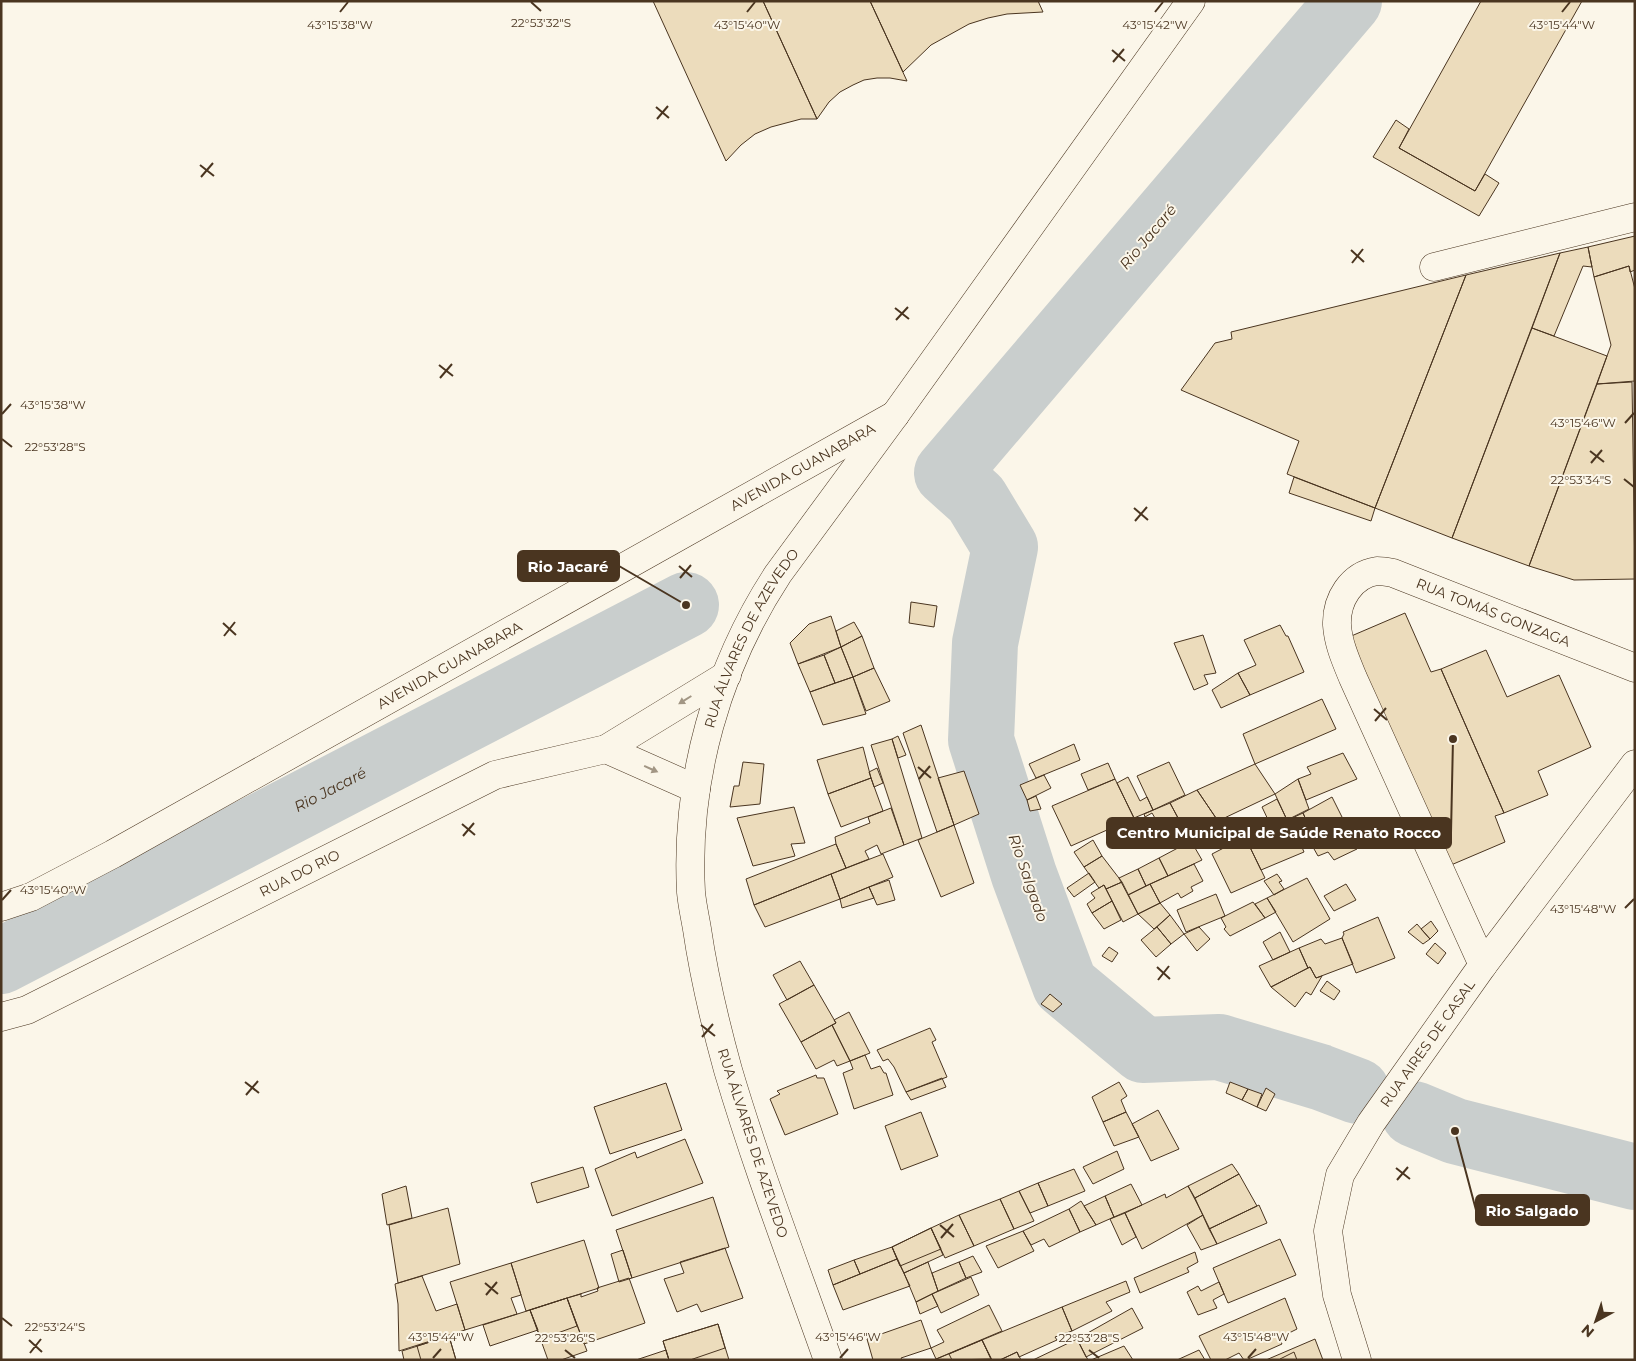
<svg xmlns="http://www.w3.org/2000/svg" width="1636" height="1361" font-family="Montserrat,sans-serif">
<style>
.lines{fill:none;stroke-linecap:round;stroke-linejoin:round}
.river{stroke:#c9cecd;stroke-width:66}
.building{fill:#ecdcbc;stroke:#4a3520}
.minor-casing{stroke:#4a3520;stroke-width:29}
.major-casing{stroke:#4a3520;stroke-width:29}
.minor{stroke:#fbf6e9;stroke-width:28}
.major{stroke:#fbf6e9;stroke-width:28}
.oneway{fill:#a29684}
.ticks{fill:none;stroke:#4a3520;stroke-width:2}
.labels{text-anchor:middle;stroke-width:4;stroke-linejoin:round;paint-order:stroke}
.street-label{font-size:14px;fill:#4a3520;stroke:#fbf6e9}
.water-label{font-size:15px;font-style:italic;fill:#4a3520;stroke:#fbf6e9}
.ticks-label{font-size:12px;text-anchor:middle;fill:#4a3520;stroke:#fbf6e9;stroke-width:4;stroke-linejoin:round;paint-order:stroke}
.leader{fill:none;stroke:#4a3520;stroke-width:2}
.callout-dot{fill:#4a3520;stroke:#fbf6e9;stroke-width:2}
.callout{fill:#4a3520;stroke:#4a3520;stroke-width:2}
.callout-label{font-size:15px;text-anchor:middle;font-weight:bold;fill:#fff}
</style>
<rect width="100%" height="100%" fill="#fbf6e9"/>
<g class="lines">
<g class="river">
<path d="M1349 1 947 473 976 499 1005 547 985 643 981 740 1024 875 1065 985 1143 1050 1219 1047 1320 1077 1357 1091"/>
<path id="s1" d="M1 961 686 605"/>
<path d="M1414 1114 1455 1131 1635 1177"/>
</g>
</g>
<path class="building" d="M653 1H763L817 119H801L771 127 755 134 741 145 726 161Z
M763 1H870L907 81 890 78H877L864 80 853 85 840 92 829 102 817 119Z
M870 1H1038L1043 12 1007 14 988 18 969 24 931 45 903 72Z
M1481 1H1582L1475 191 1399 148Z
M1396 120 1409 129 1399 148 1475 191 1485 174 1499 183 1479 216 1373 157Z
M1635 236V270L1630 272 1629 266 1594 277 1588 247Z
M1588 247 1592 267 1583 266 1554 336 1532 328 1560 253Z
M1560 253 1452 538 1375 508 1466 275Z
M1629 266 1635 289V381L1597 384 1611 345 1594 277Z
M1466 275 1375 508 1287 474 1299 441 1181 390 1215 343 1232 339 1231 332Z
M1532 328 1607 356 1529 566 1452 538Z
M1632 382 1635 579 1574 580 1529 566 1597 384Z
M1294 477 1375 508 1371 521 1289 493Z
M911 602 937 606 934 627 909 623Z
M1405 613 1431 672 1441 669 1504 813 1495 816 1505 842 1451 865 1349 637Z
M831 616 841 647 798 664 790 643 809 624Z
M854 622 862 636 841 647 836 631Z
M1280 625 1286 636H1288L1304 672 1250 695 1238 673 1256 665 1244 640Z
M1203 635 1216 673 1204 675 1208 684 1194 690 1174 643Z
M862 636 874 668 853 677 841 647Z
M841 647 853 677 835 683 824 655Z
M1486 650 1507 697 1559 675 1591 747 1538 771 1548 795 1504 813 1441 669Z
M824 655 835 683 810 692 798 664Z
M874 668 890 701 866 711 853 677Z
M1238 673 1250 695 1221 708 1212 690Z
M853 677 866 714 823 725 810 692Z
M1322 699 1336 729 1255 764 1243 734Z
M921 725 954 825 937 832 903 733Z
M898 736 906 755 898 758 892 739Z
M892 739 922 838 904 845 871 745Z
M1074 744 1080 760 1036 778 1029 764Z
M863 747 871 778 828 794 817 760Z
M1343 753 1357 779 1306 800 1298 779 1311 774 1307 767Z
M743 762 764 764 760 804 730 807 734 786H739Z
M1169 762 1185 795 1153 810 1137 776Z
M1108 763 1115 779 1088 790 1081 774Z
M1255 764 1275 794 1218 821 1197 790Z
M877 768 883 783 874 787 869 772Z
M964 771 979 814 954 825 938 778Z
M1044 775 1051 788 1027 800 1020 785Z
M1128 777 1140 801 1147 797 1153 810 1134 818 1117 783Z
M871 778 883 811 841 827 828 794Z
M1115 779 1134 818 1071 846 1052 806Z
M1298 779 1309 809 1287 820 1275 794Z
M1197 790 1218 821 1200 830 1197 825 1185 831 1170 803Z
M1036 796 1041 809 1030 811 1027 800Z
M1332 797 1345 823 1314 838 1303 813Z
M1277 799 1287 820 1271 826 1262 807Z
M1170 803 1185 831 1168 840 1152 813 1145 817 1144 814Z
M794 807 805 843 791 844 795 856 753 866 737 818Z
M891 808 904 845 881 854 877 845 865 851 869 859 846 868 836 844 835 837 870 823 868 817Z
M1303 813 1314 838 1302 845 1290 819Z
M1290 819 1304 852 1261 870 1245 837Z
M1345 823 1357 849 1334 860 1328 852 1318 856 1309 840Z
M954 825 974 883 941 897 918 840Z
M1216 832 1221 843 1209 848 1204 837Z
M1245 837 1265 878 1231 893 1212 854Z
M1093 840 1102 856 1084 867 1074 852Z
M1191 841 1202 860 1168 876 1159 858Z
M836 844 846 868 754 905 746 879Z
M883 854 893 877 840 899 831 874Z
M1102 856 1122 882 1106 889 1104 885 1099 888 1084 867Z
M1159 858 1168 876 1146 886 1138 869Z
M1194 864 1203 881 1191 887 1193 891 1181 898 1178 893 1160 903 1150 884Z
M1138 869 1146 886 1128 895 1119 878Z
M1089 873 1095 882 1074 897 1067 888Z
M831 874 840 899 765 927 754 905Z
M1277 874 1282 881 1279 882 1284 889 1274 895 1264 881Z
M1307 878 1330 919 1293 942 1267 898Z
M889 880 895 900 877 905 869 887Z
M1122 882 1138 914 1123 922 1106 889Z
M1150 884 1160 903 1138 914 1128 895Z
M1346 884 1356 900 1334 911 1324 896Z
M1104 885 1112 901 1092 913 1087 904 1095 898 1091 893Z
M869 887 874 898 842 908 840 899Z
M1216 894 1225 916 1186 932 1177 910Z
M1267 898 1276 912 1265 918 1255 904Z
M1112 901 1121 920 1104 929 1092 913Z
M1253 902 1265 918 1230 936 1224 929 1226 927 1221 918Z
M1160 903 1170 915 1154 929 1138 914Z
M1170 915 1184 934 1171 944 1157 927Z
M1378 917 1395 958 1356 973 1342 938 1344 934 1343 932Z
M1431 921 1438 931 1430 939 1421 929Z
M1417 924 1430 939 1423 944 1408 932Z
M1157 927 1171 944 1156 957 1141 940Z
M1199 927 1210 939 1197 951 1184 934Z
M1280 932 1290 952 1273 960 1263 942Z
M1342 938 1353 964 1316 978 1310 967 1308 968 1299 948 1321 939 1325 944Z
M1435 943 1446 953 1438 964 1426 954Z
M1109 947 1118 953 1112 962 1102 956Z
M1299 948 1308 968 1271 987 1259 966Z
M800 961 814 985 787 1000 773 975Z
M1310 967 1316 978 1322 976 1311 995 1306 992 1295 1007 1271 987Z
M1327 981 1340 991 1334 1000 1320 991Z
M814 985 836 1023 801 1042 779 1004Z
M1050 994 1062 1004 1053 1012 1041 1004Z
M849 1012 870 1053 850 1061 832 1025 836 1023 834 1020Z
M832 1025 850 1061 837 1066 834 1060 816 1069 801 1042Z
M930 1028 936 1040 932 1042 947 1077 906 1092 894 1067 888 1059 883 1061 877 1050Z
M865 1055 871 1069 880 1066 884 1073H886L893 1095 854 1109 843 1073 853 1069 850 1061Z
M816 1075 817 1078H824L838 1114 785 1135 770 1099 780 1094 777 1091Z
M942 1078 946 1087 911 1100 906 1092Z
M1119 1082 1127 1096 1121 1100 1126 1112 1103 1122 1092 1097Z
M1230 1082 1248 1089 1242 1100 1226 1093Z
M666 1083 682 1130 610 1154 594 1107Z
M1266 1088 1275 1094 1266 1111 1257 1107Z
M1248 1089 1262 1094 1257 1107 1242 1100Z
M1158 1110 1179 1149 1151 1161 1132 1124Z
M921 1112 938 1156 901 1170 885 1126Z
M1126 1112 1139 1137 1114 1146 1103 1122Z
M685 1139 703 1183 612 1216 595 1169 635 1152 637 1158Z
M1117 1151 1124 1169 1093 1184 1083 1167Z
M1232 1164 1239 1174 1195 1198 1188 1186Z
M583 1167 589 1187 537 1203 531 1183Z
M1074 1169 1085 1191 1048 1206 1038 1183Z
M1239 1174 1257 1206 1209 1229 1195 1198Z
M1038 1183 1048 1206 1030 1213 1019 1191Z
M1131 1184 1142 1205 1114 1217 1105 1196Z
M406 1186 412 1218 387 1225 382 1194Z
M1188 1186 1203 1215 1142 1249 1125 1213 1165 1194 1166 1198Z
M1019 1191 1034 1221 1014 1229 1000 1199Z
M1105 1196 1114 1217 1096 1225 1084 1206Z
M713 1197 729 1247 632 1278 616 1230Z
M1000 1199 1014 1229 974 1246 959 1215Z
M1081 1201 1096 1225 1080 1232 1069 1209Z
M1259 1205 1267 1223 1217 1244 1209 1229Z
M448 1208 460 1264 398 1283 389 1225Z
M1069 1209 1080 1232 1049 1247 1044 1239 1031 1245 1023 1231Z
M1125 1213 1136 1237 1122 1245 1110 1219Z
M959 1215 974 1246 945 1258 931 1228Z
M1203 1215 1217 1244 1201 1250 1187 1225Z
M931 1228 941 1249 900 1266 892 1247Z
M931 1228 943 1255 904 1273 892 1247Z
M1023 1231 1034 1251 998 1268 986 1246Z
M1280 1239 1296 1275 1228 1303 1213 1268Z
M584 1240 599 1288 526 1311 511 1263Z
M892 1247 897 1259 860 1274 854 1260Z
M725 1248 743 1298 701 1312 697 1304 677 1312 664 1279 684 1273 680 1262Z
M623 1250 632 1278 619 1282 611 1254Z
M1195 1252 1198 1262 1187 1268 1189 1272 1140 1293 1134 1278Z
M973 1256 982 1272 966 1278 959 1262Z
M897 1259 910 1286 843 1310 833 1285Z
M854 1260 860 1274 833 1285 828 1270Z
M928 1262 938 1291 916 1302 904 1273Z
M959 1262 966 1278 938 1291 932 1273Z
M511 1263 521 1295 511 1298 517 1314 465 1330 450 1282Z
M422 1276 436 1311 457 1304 465 1330 399 1351 398 1304 395 1284Z
M971 1277 979 1295 941 1313 932 1294Z
M629 1278 645 1323 584 1344 567 1298 581 1294V1297L598 1291 597 1288Z
M1126 1281 1130 1292 1106 1302 1112 1311 1072 1331 1062 1307Z
M1219 1282 1224 1294 1213 1300 1217 1308 1198 1315 1187 1292 1198 1286 1201 1291Z
M932 1294 938 1306 920 1314 916 1302Z
M567 1298 577 1326 541 1339 530 1310Z
M567 1298 587 1351 561 1360H548L530 1310Z
M1285 1298 1297 1329 1279 1338 1282 1344 1246 1360H1244L1239 1353 1225 1360H1211L1199 1336Z
M989 1305 1002 1331 936 1359 931 1348 944 1342 937 1330Z
M1062 1307 1072 1331 1055 1337 1057 1340 1019 1357 1017 1352 1000 1360H992L982 1340Z
M1132 1308 1143 1328 1086 1357 1077 1339Z
M530 1310 538 1330 490 1346 483 1325Z
M921 1320 931 1348 901 1358 902 1360H873L867 1339Z
M718 1324 725 1348 690 1360H669L663 1341Z
M718 1324 729 1360H669L663 1341Z
M449 1336 456 1360H421L417 1346Z
M449 1336 456 1360H404L402 1351Z
M1077 1339 1088 1360H1033Z
M1315 1339 1323 1360H1266Z
M982 1340 991 1359 952 1360 949 1354Z
M982 1340 991 1359 989 1360H934Z
M1124 1346 1133 1360H1091Z
M666 1350 669 1360H636Z
M1199 1350 1205 1360H1177Z
M1017 1352 1021 1360H1000Z
M1294 1352 1297 1360H1281L1280 1359Z"/>
<g class="lines">
<g class="minor-casing">
<g id="minor">
<path d="M1434 267 1635 217"/>
<path d="M606 749 696 789"/>
<path id="s2" d="M1 907 31 897 113 854 895 415"/>
<path id="s3" d="M1483 965 1353 678C1346 661 1338 643 1337 625 1336 600 1351 575 1377 571 1382 571 1388 572 1393 573L1635 668"/>
<path id="s4" d="M1 1017 27 1010 495 775 606 749 727 675"/>
<path id="s5" d="M1357 1360 1337 1295 1328 1231 1340 1175 1371 1123 1483 965 1635 764"/>
</g>
</g>
<g class="major-casing">
<g id="major">
<path id="s6" d="M828 1360C794 1264 757 1168 728 1070 715 1023 704 977 697 929 695 917 692 904 691 892 685 780 717 667 778 574L895 415 1191 1"/>
</g>
</g>
<use href="#minor" class="minor"/>
<use href="#major" class="major"/>
</g>
<defs><path id="oneway-solid" d="M-6-.8H1V-3.2L6.5 0L1 3.2V.8H-6Z" transform="scale(1.25)"/></defs>
<g class="oneway">
<use href="#oneway-solid" transform="translate(685 700) rotate(148)"/>
<use href="#oneway-solid" transform="translate(651 769) rotate(24)"/>
</g>
<path class="ticks" d="M531 2 541 11M340 12 348 2M747 12 755 2M1155 12 1163 2M1562 12 1570 2M1112 50 1125 61M1113 62 1124 49M656 107 669 118M657 119 668 106M200 165 214 176M201 177 213 163M1351 250 1364 262M1352 263 1363 249M895 308 909 319M896 320 908 307M439 365 453 376M440 378 452 364M2 414 11 404M1625 423 1634 413M2 439 12 447M1590 451 1604 462M1591 463 1602 450M1624 479 1634 487M1134 508 1148 520M1135 521 1147 507M679 566 692 577M680 578 691 565M223 623 236 635M224 636 235 622M1374 709 1387 720M1375 721 1386 708M918 767 931 778M919 779 930 766M462 824 475 835M463 836 474 823M2 900 11 890M1625 908 1634 899M1157 967 1170 979M1158 980 1169 966M701 1025 715 1036M702 1037 713 1024M245 1082 259 1093M246 1095 258 1081M1396 1168 1410 1179M1397 1180 1408 1167M940 1225 954 1237M941 1238 953 1224M485 1283 498 1294M486 1295 497 1282M2 1318 12 1326M29 1340 42 1352M565 1350 575 1358M1089 1350 1099 1358M30 1353 41 1339M433 1358 441 1349M840 1358 848 1349M1248 1358 1256 1349"/>
<g class="labels">
<g class="street-label">
<text dy="5" stroke="none"><textPath href="#s2" startOffset="915">AVENIDA GUANABARA</textPath></text>
<text dy="5" stroke="none"><textPath href="#s3" startOffset="568">RUA TOMÁS GONZAGA</textPath></text>
<text dy="5" stroke="none"><textPath href="#s6" startOffset="754">RUA ÁLVARES DE AZEVEDO</textPath></text>
<text dy="5" stroke="none"><textPath href="#s2" startOffset="510">AVENIDA GUANABARA</textPath></text>
<text dy="5" stroke="none"><textPath href="#s4" startOffset="332">RUA DO RIO</textPath></text>
<text dy="5" stroke="none"><textPath href="#s5" startOffset="348">RUA AIRES DE CASAL</textPath></text>
<text transform="translate(753 1143) rotate(72)" y="5">RUA ÁLVARES DE AZEVEDO</text>
</g>
<g class="water-label">
<text transform="translate(1148 237) rotate(-50)" y="5">Rio Jacaré</text>
<text dy="5" stroke="none"><textPath href="#s1" startOffset="371">Rio Jacaré</textPath></text>
<text transform="translate(1028 878) rotate(71)" y="5">Rio Salgado</text>
</g>
</g>
<g class="ticks-label">
<text x="541" y="27">22°53'32"S</text>
<text x="340" y="29">43°15'38"W</text>
<text x="747" y="29">43°15'40"W</text>
<text x="1155" y="29">43°15'42"W</text>
<text x="1562" y="29">43°15'44"W</text>
<text x="53" y="409">43°15'38"W</text>
<text x="1583" y="427">43°15'46"W</text>
<text x="55" y="451">22°53'28"S</text>
<text x="1581" y="484">22°53'34"S</text>
<text x="53" y="894">43°15'40"W</text>
<text x="1583" y="913">43°15'48"W</text>
<text x="55" y="1331">22°53'24"S</text>
<text x="441" y="1341">43°15'44"W</text>
<text x="848" y="1341">43°15'46"W</text>
<text x="1256" y="1341">43°15'48"W</text>
<text x="565" y="1342">22°53'26"S</text>
<text x="1089" y="1342">22°53'28"S</text>
</g>
<path class="leader" d="M686 605L619 566M1453 739L1451 833M1455 1131L1476 1210"/>
<g class="callout-dot">
<circle cx="686" cy="605" r="5"/>
<circle cx="1453" cy="739" r="5"/>
<circle cx="1455" cy="1131" r="5"/>
</g>
<g class="callout">
<rect x="518" y="551" width="101" height="30" rx="5"/>
<rect x="1107" y="818" width="344" height="30" rx="5"/>
<rect x="1476" y="1195" width="113" height="30" rx="5"/>
</g>
<g class="callout-label">
<text x="568" y="572">Rio Jacaré</text>
<text x="1279" y="838">Centro Municipal de Saúde Renato Rocco</text>
<text x="1532" y="1216">Rio Salgado</text>
</g>
<rect width="1636" height="1361" fill="none" stroke="#4a3520" stroke-width="5"/>
<g transform="translate(1596 1321) rotate(220)" stroke="#fbf6e9" stroke-width="4" paint-order="stroke">
<path d="M0-4L9 19L0 12L-9 19Z" fill="#4a3520"/>
<text y="-8" font-size="14" font-weight="bold" text-anchor="middle" fill="#4a3520">N</text>
</g>
</svg>
